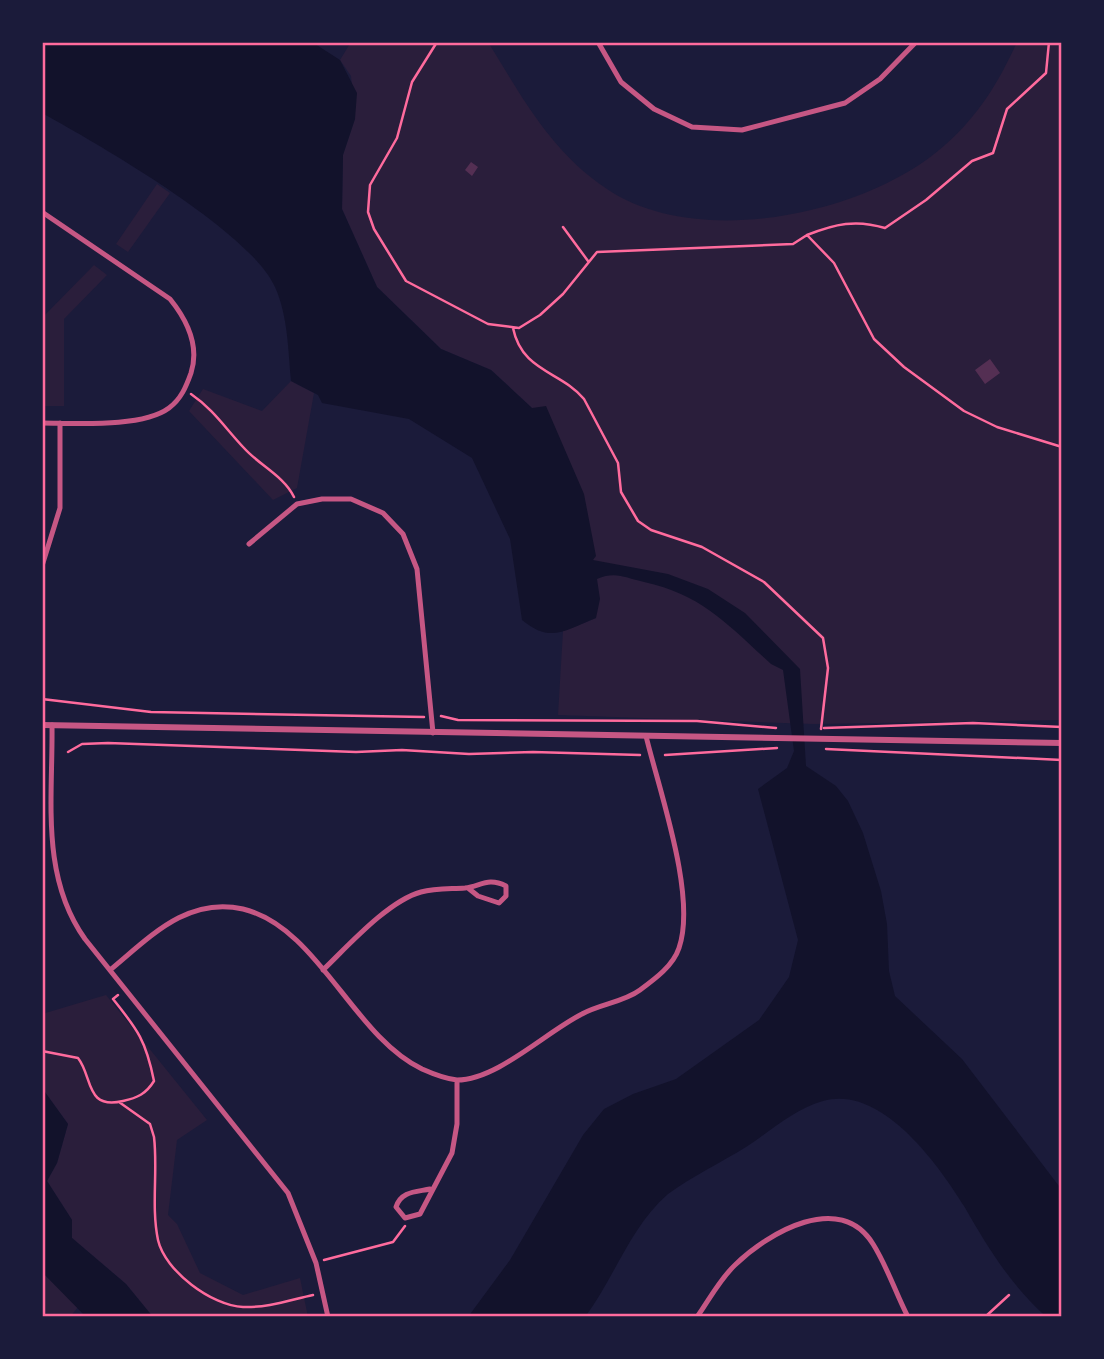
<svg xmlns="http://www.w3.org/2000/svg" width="1104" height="1359" font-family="'Nunito Sans',sans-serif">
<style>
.green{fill:#2a1e3b}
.water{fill:#12122b}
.building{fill:#542f53}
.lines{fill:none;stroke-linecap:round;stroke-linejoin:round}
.path{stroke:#ff6b9d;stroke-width:2.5}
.minor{stroke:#c65784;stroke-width:5}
.tertiary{stroke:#c65784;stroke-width:6}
.neatline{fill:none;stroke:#ff6b9d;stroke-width:2.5}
</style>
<rect width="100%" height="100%" fill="#1b1b3a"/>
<path class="green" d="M351 42H488C522 97 551 152 607 189 697 250 867 215 945 145 978 116 999 82 1017 42H1062V720L814 724 558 715 563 631 596 618 532 408 491 370 441 349 377 287 342 209 343 155 355 119 351 76 340 60Z
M157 184 170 193 128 252 116 244Z
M94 265 107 275 64 319V406H45V330L42 318Z
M291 381 314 393 297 488 273 500 189 411 203 389 262 411Z
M106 995 207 1120 177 1140 168 1215 177 1224 200 1273 243 1295 300 1278 308 1317H153L126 1284 72 1238V1220L47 1181 57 1163 68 1124 42 1088V1014Z
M42 1272 78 1307 70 1317H42Z"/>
<path class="water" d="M42 42H312L340 60 357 93 355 119 343 155 342 209 377 287 441 349 491 370 532 408 546 406 584 494 596 556 593 560 668 574 708 589 745 613 800 669 806 766 836 786 848 801 863 833 881 891 887 924 889 971 895 996 962 1059 1062 1190V1317H1048L1042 1313C1008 1281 987 1246 964 1206 938 1164 881 1084 823 1101 794 1109 771 1131 746 1147 720 1163 693 1176 668 1194 630 1227 615 1277 585 1317H468L510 1260 583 1135 604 1109 633 1094 676 1079 759 1020 789 977 798 940 758 789 787 768 794 751 783 670 771 664C728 625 703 595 644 582 625 578 616 571 597 579L600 599 596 618C565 630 551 644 522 620L510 539 472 458 409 419 322 403 318 395 291 381C288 350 288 316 275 287 250 231 98 144 42 113Z
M42 1088 68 1124 57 1163 47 1181 72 1220V1238L126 1284 153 1317H86L42 1272Z"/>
<path class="building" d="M471 162 478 167 472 176 465 170Z
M990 359 1000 373 985 384 975 370Z"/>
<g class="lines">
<path class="path" d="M437 42 412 82 397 138 370 185 368 212 374 229 406 281 488 324 519 328 540 315 563 294 597 252 793 244 807 235
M1049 42 1046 73 1007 109 993 153 972 161 926 200 885 228C856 219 835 224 807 235L834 263 874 339 904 367 964 411 997 427 1062 447
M563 227 588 261
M513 328C522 372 561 371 584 399L618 463 621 492 638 521 651 530 702 547 764 582 823 638 828 668 821 729
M191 394C213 409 226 429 244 448 259 465 284 476 294 497
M42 699 151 712 424 717
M441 716 458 720 697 721 776 728
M824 728 973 723 1062 727
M826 749 1062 760
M68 752 82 744 108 743 356 752 402 750 469 754 533 752 640 755
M665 755 777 748
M42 1051 78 1058C93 1077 85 1110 123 1101 137 1098 146 1094 154 1081 146 1041 138 1030 113 999L118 995
M119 1102 150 1124 154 1137C158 1171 151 1206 158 1240 165 1271 212 1306 243 1307 267 1308 290 1300 313 1295
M324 1260 393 1242 405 1226
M985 1317 1009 1295"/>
<path class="minor" d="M598 42 621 82 654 109 692 127 742 130 845 103 880 79 916 42
M42 212 170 299C187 320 200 345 191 373 186 387 181 399 169 408 142 428 75 423 42 423
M249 544 297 504 322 499H351L383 513 403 534 417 569 433 733
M42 566 60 508V423
M52 725C53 798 40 876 85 939L288 1193 316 1263 328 1317
M110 970C149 938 187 896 243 909 318 927 353 1036 422 1069 431 1073 447 1079 457 1080 497 1080 546 1032 582 1014 600 1004 624 1002 640 990 655 979 673 966 679 948 697 896 659 790 646 736
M323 970C348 946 388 901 421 892 435 888 450 889 465 888 481 886 488 877 506 886V896L499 903 478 896 468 888
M430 1189C416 1192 401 1191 396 1207L405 1218 420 1214 452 1153 457 1124V1080
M697 1317C709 1300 720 1279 735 1265 769 1232 840 1191 873 1244 887 1266 896 1294 908 1317"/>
<path class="tertiary" d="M42 725 1062 743"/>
</g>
<rect width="1104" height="1359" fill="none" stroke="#1b1b3a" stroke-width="88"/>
<rect x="44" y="44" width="1016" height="1271" class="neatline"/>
</svg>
